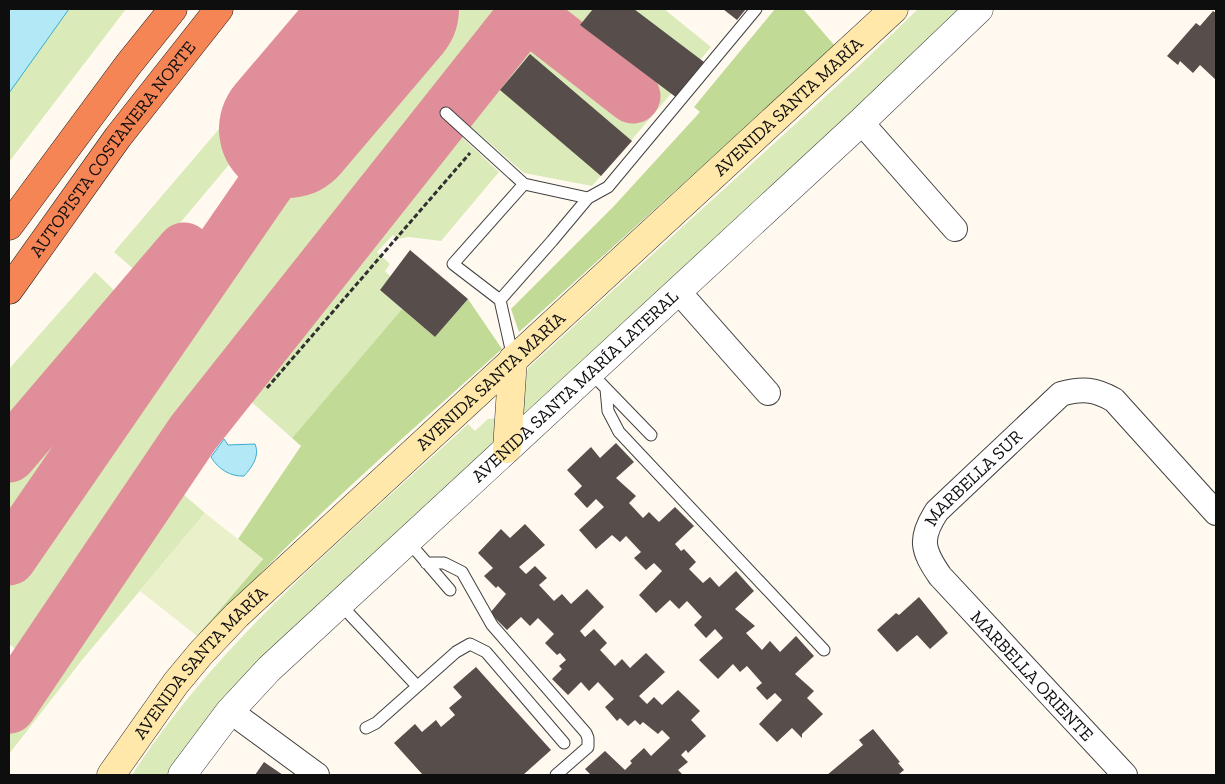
<svg xmlns="http://www.w3.org/2000/svg" width="1225" height="784" font-family="'Zilla Slab',serif">
<style>
.green{fill:#daeab8}
.forest{fill:#c1db97}
.pitch{fill:#eaf1ca}
.water{fill:#b3e9f7;stroke:#39accf}
.lines{fill:none;stroke-linecap:round;stroke-linejoin:round}
.taxiway{stroke:#e08e9a;stroke-width:55}
.runway{stroke:#e08e9a;stroke-width:138}
.building{fill:#574d4a}
.service-casing{stroke:#414141;stroke-width:13}
.minor-casing{stroke:#414141;stroke-width:26}
.tertiary-casing{stroke:#414141;stroke-width:29}
.secondary-casing{stroke:#303030;stroke-width:29}
.motorway-casing{stroke:#1f1f1f;stroke-width:29}
.path{stroke:#303030;stroke-width:3;stroke-dasharray:5 2.5;stroke-linecap:butt}
.service{stroke:#fff;stroke-width:11}
.minor{stroke:#fff;stroke-width:24}
.tertiary{stroke:#fff;stroke-width:28}
.secondary{stroke:#ffe8aa;stroke-width:28}
.motorway{stroke:#f68556;stroke-width:28}
.labels{text-anchor:middle;stroke-width:5;stroke-linejoin:round;paint-order:stroke}
.street-label{font-size:18px;fill:#0e0e0e;stroke:#fff}
</style>
<rect width="100%" height="100%" fill="#fff9ef"/>
<path class="green" d="M9 9H126L9 162Z
M346 9H364L334 44 325 34Z
M421 9H520L288 294 182 432 28 658 9 644V577L185 337Z
M535 9H664L711 47 592 186 524 173 453 111Z
M918 9H966L519 422 528 368 860 65Z
M289 47 311 67 138 273 114 252Z
M450 126 499 172 441 241 409 237 397 239 393 235 377 252 390 264 385 271 391 277 380 290 402 309 292 438 248 399 183 494 205 513 82 660 9 754V716L196 436 439 131Z
M95 272 120 296 9 425V369Z
M141 317 156 330 84 433 64 417Z
M501 418 499 436 487 454 172 775H132C220 638 350 534 468 424L475 431 488 419Z
M48 438 69 455 9 540V482Z"/>
<path class="forest" d="M775 9H803L835 46 519 332 511 309 614 206 700 112 694 107Z
M468 299 502 349C400 441 295 531 204 634L197 636 263 559 238 539 301 446 292 438 402 309 435 337Z"/>
<path class="pitch" d="M205 513 263 559 197 636 140 591Z"/>
<path class="water" d="M9 9H69L9 93Z
M224 439 228 445 255 444C260 456 252 467 244 476 231 477 218 469 211 457Z"/>
<g class="lines">
<path class="taxiway" d="M526 13 633 96
M9 455 184 250
M9 558 381 18
M9 706 193 433 529 9"/>
<path class="runway" d="M288 129 390 9"/>
</g>
<path class="building" d="M593 9H634L704 62 677 98 580 25Z
M723 9H746L737 20Z
M1213 11 1216 13V80L1200 65 1193 73 1180 61 1178 65 1167 56 1196 23 1200 26Z
M530 54 632 141 601 176 500 90Z
M410 250 468 299 435 337 380 290Z
M616 443 634 462 616 478 636 496 629 503 643 518 649 512 659 522 675 507 694 526 675 544 681 551 684 549 696 562 689 569 703 583 710 577 719 587 736 571 754 591 735 609 755 626 746 633 762 650 770 641 780 652 796 636 814 656 795 674 814 691 807 698 823 714 802 734V738L792 728 777 742 759 724 782 700 775 693 767 700 756 688 762 683 747 666 740 672 733 664 718 679 699 660 723 638 715 629 706 638 694 625 702 617 687 601 679 609 670 600 656 613 639 595 662 571 654 563 646 570 634 558 641 552 626 536 620 542 612 535 596 549 579 530 604 507 596 499 587 508 574 494 582 486 567 470 591 447 600 458Z
M525 524 545 545 519 567 526 574 535 566 547 578 539 585 554 601 562 594 571 604 587 589 604 607 580 631 585 637 594 629 607 643 600 650 615 666 622 659 630 668 646 653 665 672 639 696 647 704 654 697 662 705 678 690 700 711 691 720 706 736 688 753 686 750 681 755 688 762 678 770 683 775H591L585 769 605 751 625 770 632 763 630 761 644 748 651 756 670 738 662 730 658 734 643 722 640 725 635 720 628 726 620 718 617 721 605 707 614 699 598 682 589 691 581 682 568 695 552 679 562 669 559 666 566 660 560 653 557 655 545 643 554 634 538 618 530 626 521 617 507 630 490 613 506 594 498 586 496 588 484 576 493 568 478 553 501 529 510 538Z
M919 597 948 633 930 649 917 635 897 652 877 630 896 613 899 615Z
M476 667 551 750 523 775H423L394 743 415 724 422 732 436 720 441 727 455 715 449 708 462 697 453 687Z
M873 729 900 762 898 763 904 770 898 775H827L863 745 859 740Z
M264 762 283 775H255Z"/>
<g class="lines">
<g class="service-casing">
<path id="service" d="M446 113 524 184 453 264 500 300 513 358
M524 184 588 198
M500 300 552 241 588 198 608 187 756 9
M590 372 651 435
M606 389 608 411 619 432 824 650
M407 540 450 590
M426 563H444L462 572 492 625 586 733 588 738V747L556 775
M339 603 417 686
M366 728 376 723 456 652 470 644 486 652 564 743"/>
</g>
<g class="minor-casing">
<g id="minor">
<path d="M861 122 955 229"/>
<path d="M678 291 768 393"/>
<path d="M230 711 317 775"/>
<path id="s1" d="M1125 775 940 576C922 550 919 538 937 511L1061 394C1082 388 1095 389 1114 400L1216 513"/>
</g>
</g>
<g class="tertiary-casing">
<g id="tertiary">
<path id="s2" d="M182 775 230 711 269 669 861 122 979 9"/>
</g>
</g>
<g class="secondary-casing">
<g id="secondary">
<path d="M507 449 513 359"/>
<path id="s3" d="M111 775 176 683 201 653 237 615 894 9"/>
</g>
</g>
<g class="motorway-casing">
<g id="motorway">
<path d="M9 226 128 65 173 9"/>
<path id="s4" d="M9 290 118 137 219 9"/>
</g>
</g>
<path class="path" d="M267 388 470 153"/>
<use href="#service" class="service"/>
<use href="#minor" class="minor"/>
<use href="#tertiary" class="tertiary"/>
<use href="#secondary" class="secondary"/>
<use href="#motorway" class="motorway"/>
</g>
<g class="labels">
<g class="street-label">
<text dy="6" stroke="none"><textPath href="#s3" startOffset="954">AVENIDA SANTA MARÍA</textPath></text>
<text dy="6" stroke="none"><textPath href="#s4" startOffset="175">AUTOPISTA COSTANERA NORTE</textPath></text>
<text dy="6" stroke="none"><textPath href="#s3" startOffset="549">AVENIDA SANTA MARÍA</textPath></text>
<text dy="6" stroke="none"><textPath href="#s2" startOffset="554">AVENIDA SANTA MARÍA LATERAL</textPath></text>
<text dy="6" stroke="none"><textPath href="#s1" startOffset="392">MARBELLA SUR</textPath></text>
<text dy="6" stroke="none"><textPath href="#s3" startOffset="144">AVENIDA SANTA MARÍA</textPath></text>
<text transform="translate(1032 676) rotate(47)" y="6">MARBELLA ORIENTE</text>
</g>
</g>
<rect width="1225" height="784" fill="none" stroke="#0e0e0e" stroke-width="20"/>
</svg>
